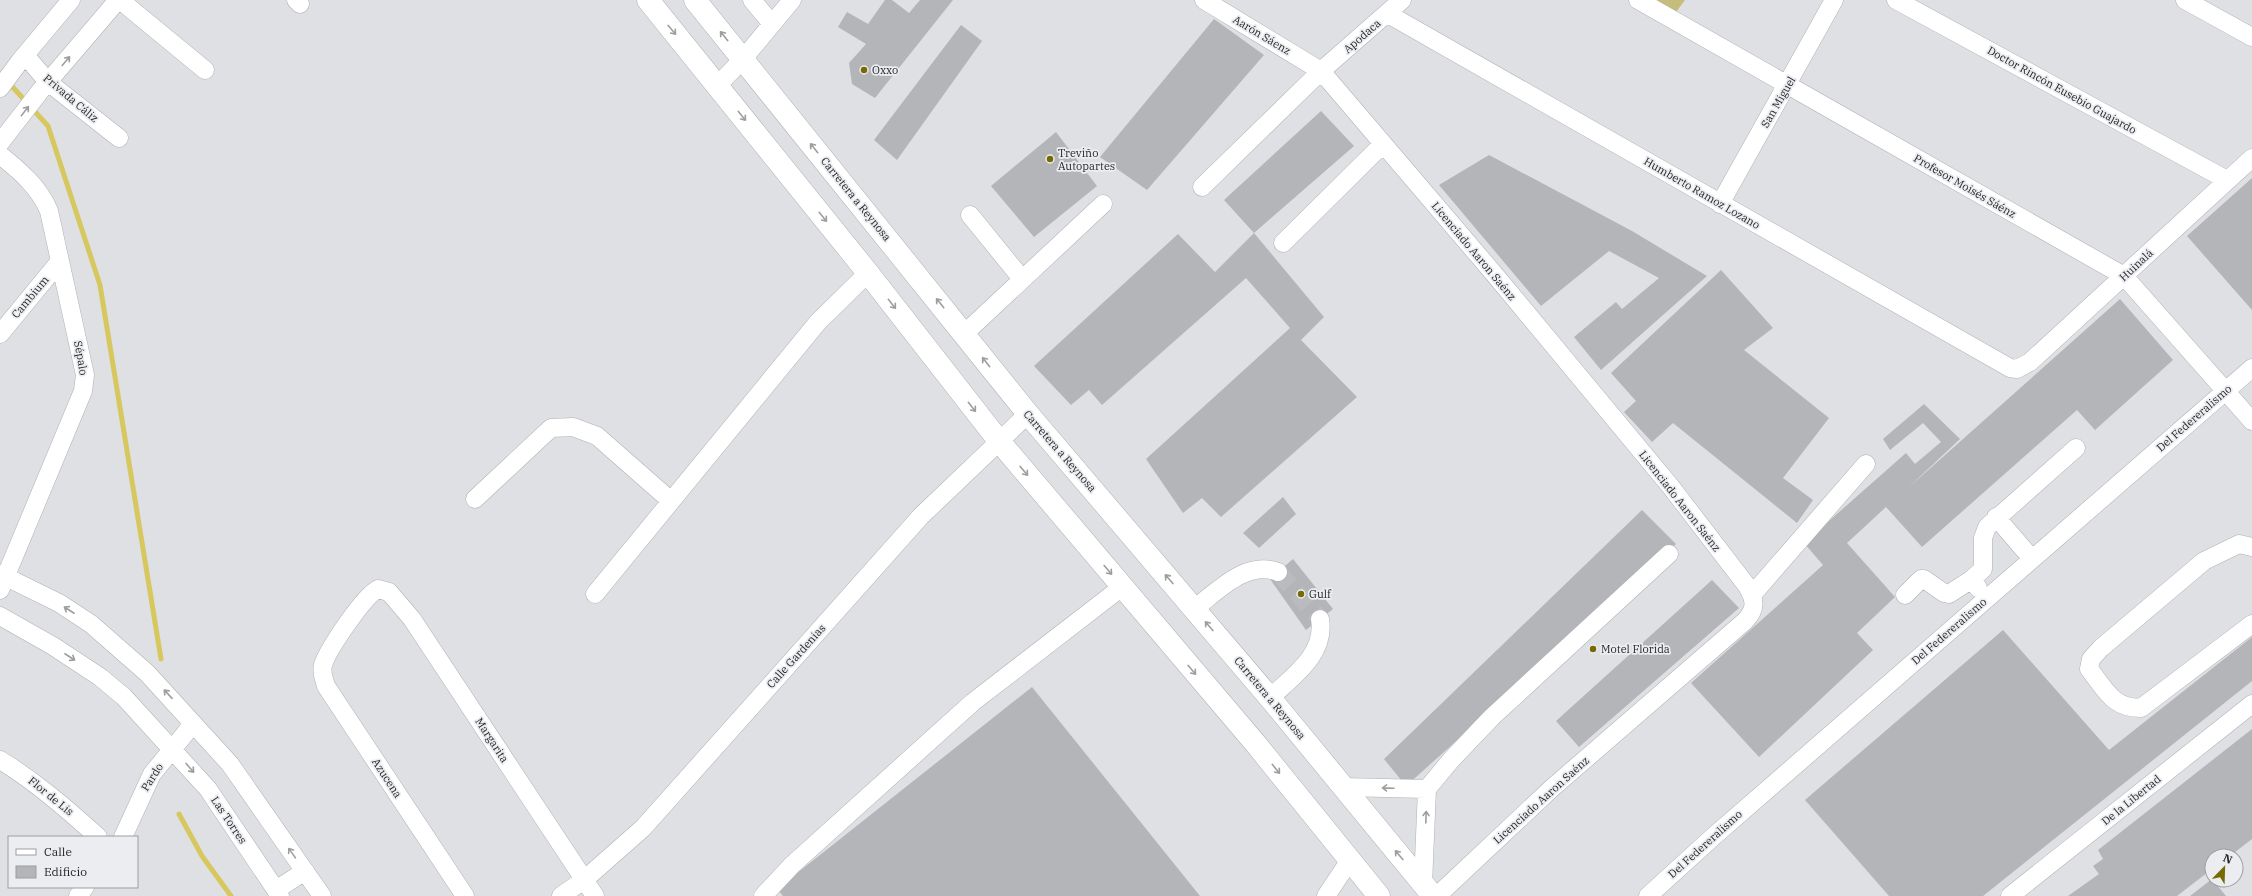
<svg xmlns="http://www.w3.org/2000/svg" width="2252" height="896" font-family="'IBM Plex Serif',serif">
<style>
.green{fill:#c6bd7c}
.lines{fill:none;stroke-linecap:round;stroke-linejoin:round}
.stream{stroke:#d6c85e;stroke-width:5}
.building{fill:#b3b5b8}
.minor-tunnel{stroke:#b9bbbe;stroke-width:18;stroke-dasharray:18 9;stroke-linecap:butt}
.minor-casing{stroke:#b0b1b4;stroke-width:19}
.major-casing{stroke:#b0b1b4;stroke-width:23}
.minor{stroke:#fff;stroke-width:18}
.major{stroke:#fff;stroke-width:22}
.oneway{stroke:#9d9e9e}
.poi-dot{fill:#766a02;stroke:#ecedf1;stroke-width:1.5}
.labels{text-anchor:middle;stroke-width:3.5;stroke-linejoin:round;paint-order:stroke}
.street-label{font-size:11px;fill:#262728;stroke:#ecedf1}
.poi-label{font-size:11px;fill:#262728;stroke:#ecedf1;text-anchor:start}
</style>
<rect width="100%" height="100%" fill="#dee0e3"/>
<path class="green" d="M1638 0H1685L1671 19Z"/>
<g class="lines">
<path class="stream" d="M9 83 48 126 100 285 161 659
M179 814 202 856 231 896"/>
</g>
<path class="building" d="M885 0H892L909 13 920 0H953L875 98 852 84 849 63 866 44 838 27 847 12 868 24Z
M1214 19 1264 55 1147 190 1100 157Z
M961 25 982 41 897 160 874 140Z
M1321 111 1354 146 1254 233 1224 200Z
M1056 132 1097 186 1034 237 991 186Z
M1489 155 1632 231 1707 276 1601 370 1574 337 1616 302 1622 309 1659 278 1609 251 1541 306 1439 185Z
M2252 178V310L2187 236Z
M1254 233 1324 317 1301 340 1357 397 1221 517 1202 498 1183 513 1146 459 1290 328 1246 278 1102 405 1089 390 1071 405 1034 366 1178 234 1215 272Z
M1721 270 1773 328 1744 350 1829 418 1783 478 1813 500 1797 523 1673 423 1652 442 1624 412 1636 401 1611 373Z
M2120 299 2173 360 2095 430 2077 410 1922 547 1886 507 1847 543 1895 597 1857 633 1873 650 1759 757 1691 683 1823 565 1804 543 1906 453 1915 464 1941 442 1923 423 1890 450 1883 439 1924 404 1960 439 1908 488Z
M1283 497 1296 514 1259 548 1243 533Z
M1642 510 1676 544 1406 786 1384 759Z
M1293 559 1333 609 1306 630 1270 579Z
M1712 580 1739 608 1579 747 1556 721Z
M2003 630 2109 750 2252 637V681L1983 896H1889L1805 800Z
M1032 687 1200 896H783L777 889Z
M2252 729V839L2230 856H2212V869L2177 896H2068L2099 874 2093 866 2103 859 2098 850Z
M2212 879 2226 896H2190Z"/>
<g class="lines">
<path class="minor-tunnel" d="M1278 572 1320 619"/>
<g class="minor-casing">
<path id="minor" d="M120 0 205 70
M296 0 300 4
M752 0 772 24
M1204 0 1321 71 1495 275 1671 487 1747 586C1755 600 1757 608 1745 621L1552 788 1437 896
M1638 0 2124 276 2252 421
M1896 0 2227 180
M2185 0 2252 37
M1388 14 2010 368 2017 369 2030 362 2252 158
M25 55 48 82 119 138
M718 85 743 59 792 0
M0 88 20 61 71 0
M0 143 41 90 118 0
M0 155C20 171 39 187 49 211L85 375 83 391 0 590
M1202 187 1321 71 1402 0
M1720 204 1834 0
M970 215 1022 279
M1283 243 1383 144
M0 334 60 261
M964 334 1103 204
M475 499 551 428 573 427 597 436 671 501
M1996 517 2032 559
M2252 547 2239 544 2204 561 2101 648 2091 659 2089 669C2106 690 2112 708 2141 708L2252 624
M0 574 59 603 91 624 147 673 230 764 322 896
M1972 579 1983 569V538L1987 527 2076 448
M595 594 818 322 868 273
M1752 595 1866 464
M1905 595 1921 579H1924L1944 593 1949 594 1972 579 1978 588
M1194 609C1219 590 1246 560 1278 572
M0 616 53 646 100 677 124 697 208 789 280 896
M1270 698C1293 676 1326 654 1320 619
M0 760C36 782 67 809 98 837
M1342 787 1427 789
M123 837 152 774 193 724
M1423 884 1427 789 1451 760 1492 717 1669 554
M276 890 305 871
M78 896 85 887
M465 896 326 686C324 679 321 673 323 665 328 649 364 596 378 589L389 592 412 619 595 896
M561 896 584 880 643 828 921 516 1028 414
M763 896 792 865 973 702 1122 587
M1326 896 1350 860
M1648 896 1714 836 2252 368
M2010 896 2252 704"/>
</g>
<g class="major-casing">
<path id="major" d="M648 0 868 273 999 441 1255 743 1379 896
M695 0 1028 414 1270 698 1433 896"/>
</g>
<use href="#minor" class="minor"/>
<use href="#major" class="major"/>
</g>
<defs><path id="oneway-shaft" d="M-6 0H5M1.5-3L5.5 0L1.5 3" fill="none" stroke-width="1.6" stroke-linecap="round" stroke-linejoin="round"/></defs>
<g class="oneway">
<use href="#oneway-shaft" transform="translate(672 30) rotate(50)"/>
<use href="#oneway-shaft" transform="translate(724 36) rotate(-129)"/>
<use href="#oneway-shaft" transform="translate(66 61) rotate(-50)"/>
<use href="#oneway-shaft" transform="translate(25 111) rotate(-52)"/>
<use href="#oneway-shaft" transform="translate(742 116) rotate(51)"/>
<use href="#oneway-shaft" transform="translate(814 148) rotate(-129)"/>
<use href="#oneway-shaft" transform="translate(823 217) rotate(51)"/>
<use href="#oneway-shaft" transform="translate(940 303) rotate(-129)"/>
<use href="#oneway-shaft" transform="translate(892 304) rotate(52)"/>
<use href="#oneway-shaft" transform="translate(986 362) rotate(-128)"/>
<use href="#oneway-shaft" transform="translate(972 407) rotate(52)"/>
<use href="#oneway-shaft" transform="translate(1024 471) rotate(50)"/>
<use href="#oneway-shaft" transform="translate(1108 570) rotate(50)"/>
<use href="#oneway-shaft" transform="translate(1169 579) rotate(-131)"/>
<use href="#oneway-shaft" transform="translate(69 610) rotate(-147)"/>
<use href="#oneway-shaft" transform="translate(1209 626) rotate(-130)"/>
<use href="#oneway-shaft" transform="translate(70 657) rotate(33)"/>
<use href="#oneway-shaft" transform="translate(1192 670) rotate(50)"/>
<use href="#oneway-shaft" transform="translate(168 694) rotate(-133)"/>
<use href="#oneway-shaft" transform="translate(190 768) rotate(49)"/>
<use href="#oneway-shaft" transform="translate(1276 769) rotate(51)"/>
<use href="#oneway-shaft" transform="translate(1388 788) rotate(-178)"/>
<use href="#oneway-shaft" transform="translate(1426 817) rotate(-88)"/>
<use href="#oneway-shaft" transform="translate(292 853) rotate(-125)"/>
<use href="#oneway-shaft" transform="translate(1399 855) rotate(-130)"/>
</g>
<g class="poi-dot">
<circle cx="864" cy="70" r="4"/>
<circle cx="1050" cy="159" r="4"/>
<circle cx="1301" cy="594" r="4"/>
<circle cx="1593" cy="649" r="4"/>
</g>
<g class="labels">
<g class="street-label">
<text transform="translate(1262 35) rotate(31)" y="4">Aarón Sáenz</text>
<text transform="translate(1362 36) rotate(-41)" y="4">Apodaca</text>
<text transform="translate(2062 90) rotate(29)" y="4">Doctor Rincón Eusebio Guajardo</text>
<text transform="translate(71 98) rotate(40)" y="4">Privada Cáliz</text>
<text transform="translate(1778 102) rotate(-60)" y="4">San Miguel</text>
<text transform="translate(1965 186) rotate(30)" y="4">Profesor Moisés Sáénz</text>
<text transform="translate(1702 193) rotate(30)" y="4">Humberto Ramoz Lozano</text>
<text transform="translate(856 199) rotate(51)" y="4">Carretera a Reynosa</text>
<text transform="translate(1474 251) rotate(50)" y="4">Licenciado Aaron Saénz</text>
<text transform="translate(2136 265) rotate(-43)" y="4">Huinalá</text>
<text transform="translate(30 297) rotate(-50)" y="4">Cambium</text>
<text transform="translate(81 358) rotate(80)" y="4">Sépalo</text>
<text transform="translate(2194 418) rotate(-41)" y="4">Del Federeralismo</text>
<text transform="translate(1060 451) rotate(49)" y="4">Carretera a Reynosa</text>
<text transform="translate(1680 501) rotate(52)" y="4">Licenciado Aaron Saénz</text>
<text transform="translate(1949 631) rotate(-41)" y="4">Del Federeralismo</text>
<text transform="translate(796 656) rotate(-48)" y="4">Calle Gardenias</text>
<text transform="translate(1270 698) rotate(50)" y="4">Carretera a Reynosa</text>
<text transform="translate(492 740) rotate(57)" y="4">Margarita</text>
<text transform="translate(152 777) rotate(-58)" y="4">Pardo</text>
<text transform="translate(387 778) rotate(57)" y="4">Azucena</text>
<text transform="translate(51 796) rotate(39)" y="4">Flor de Lis</text>
<text transform="translate(1541 800) rotate(-42)" y="4">Licenciado Aaron Saénz</text>
<text transform="translate(2131 800) rotate(-39)" y="4">De la Libertad</text>
<text transform="translate(229 820) rotate(56)" y="4">Las Torres</text>
<text transform="translate(1705 844) rotate(-42)" y="4">Del Federeralismo</text>
</g>
<g class="poi-label">
<text x="872" y="74">Oxxo</text>
<text x="1058" y="157">Treviño<tspan x="1058" dy="13">Autopartes</tspan></text>
<text x="1309" y="598">Gulf</text>
<text x="1601" y="653">Motel Florida</text>
</g>
</g>
<rect x="8" y="836" width="130" height="52" fill="#ecedf1" stroke="#9d9ea1"/>
<rect x="16" y="849" width="20" height="6" fill="#ffffff" stroke="#9d9ea1"/>
<text x="44" y="856" font-size="12" fill="#262728">Calle</text>
<rect x="16" y="866" width="20" height="12" fill="#b3b5b8" stroke="#9d9ea1"/>
<text x="44" y="876" font-size="12" fill="#262728">Edificio</text>
<g transform="translate(2224 868) rotate(23)"><circle r="19" fill="#ecedf1" stroke="#9d9ea1"/>
<path d="M0-3L7 15L0 10L-7 15Z" fill="#766a02"/>
<text y="-6" font-size="11" font-weight="bold" text-anchor="middle" fill="#262728">N</text>
</g>
</svg>
